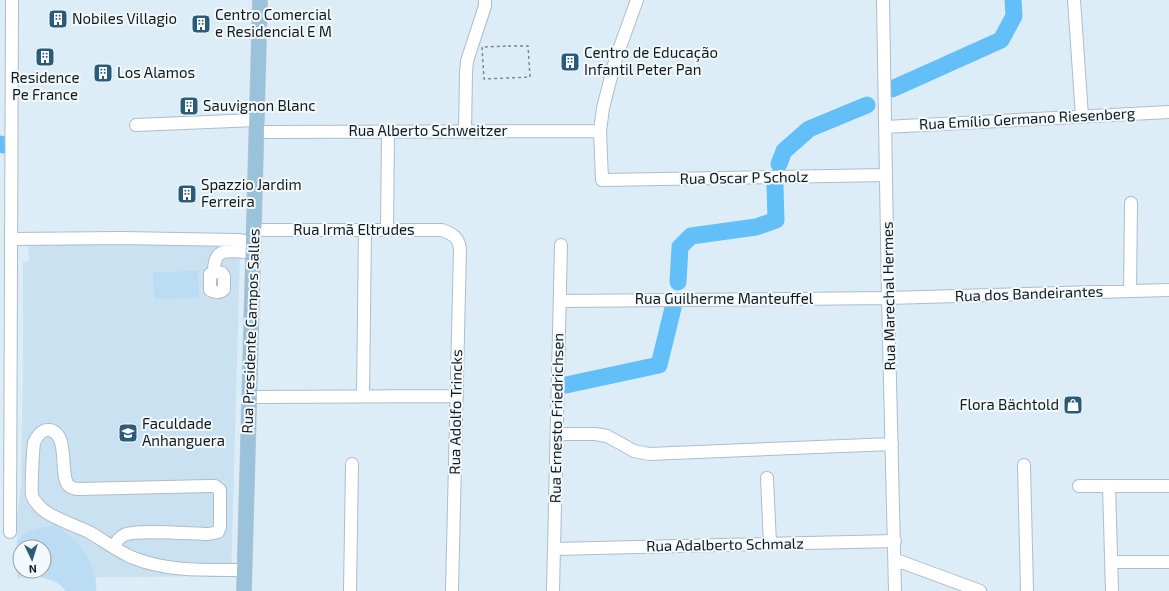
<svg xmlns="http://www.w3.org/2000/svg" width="1169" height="591" font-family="'Exo 2',sans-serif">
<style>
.built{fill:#cae1f1;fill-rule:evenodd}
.green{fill:#bbdcf2}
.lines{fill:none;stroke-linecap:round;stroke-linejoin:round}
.river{stroke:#63bff7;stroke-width:17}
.minor-casing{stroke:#aebdc8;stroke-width:14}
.major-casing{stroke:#cbcccd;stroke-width:16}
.path{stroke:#7d8890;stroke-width:1.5;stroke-dasharray:3 3;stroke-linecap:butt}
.minor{stroke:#fff;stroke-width:12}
.major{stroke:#9ac2da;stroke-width:15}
.labels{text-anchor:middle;stroke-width:4;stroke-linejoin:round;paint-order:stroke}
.poi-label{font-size:15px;fill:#13191c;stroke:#f2f9fd;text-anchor:start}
.street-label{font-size:15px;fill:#13191c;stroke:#f2f9fd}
</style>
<rect width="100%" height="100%" fill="#ddedf8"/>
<path class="built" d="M24 242 236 244 240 256 231 576 17 578V515L21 486 23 371V262L29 261 28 246H24ZM20 547H44V571H20Z"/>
<path class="green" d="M198 271 199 298 154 299 153 272Z
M54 525C60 529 65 532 70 536 84 547 99 573 96 591H65C60 579 35 576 24 573L21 571H44V547H20V570C15 560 13 541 24 534 32 529 45 527 54 525Z"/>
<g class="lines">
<path class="river" d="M892 89 1001 40 1014 16 1013 0
M0 144 4 145
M779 164 784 151 809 129 867 105
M678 282 680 247 691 236 756 227 776 220 775 186
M566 385 659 365 673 308"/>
<g class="minor-casing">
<path id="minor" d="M637 0 615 61 603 108 600 131 602 180 886 175
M883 0 888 298 895 591
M1074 0 1082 116
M136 125 257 120
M885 127 1169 112
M465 131 466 73 467 61 485 6V0
M256 132 600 131
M254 230H442C453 234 458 237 460 248L452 591
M387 230 388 131
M11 239 121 238 238 240 244 241 246 247 243 252
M214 272 222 273 224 276V289C221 293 215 293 210 290V274Z
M214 272C214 245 229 252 250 252
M1130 291 1131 203
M560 301 888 298 1169 290
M363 396 365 230
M249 397 457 396
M557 434H595L607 436 634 451 649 454 892 444
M1024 465 1027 591
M767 478 770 544
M1079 486H1169
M1109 486 1112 591
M10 532 12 0
M114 547C116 542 118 538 124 535 136 529 193 534 209 534L218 532 220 527V490L215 486H210L79 489C74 489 71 488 68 485 59 473 70 433 49 430 42 429 36 437 34 443 33 449 31 488 32 495 33 500 39 506 42 509 52 518 77 526 89 532 103 540 116 550 131 557 167 572 206 570 245 570
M554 549 895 541
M896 560 980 591
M1111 562H1169
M350 591 352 464
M553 591 561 245"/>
</g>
<g class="major-casing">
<path id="major" d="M244 591 260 0"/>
</g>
<path class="path" d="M508 46H528L530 77 484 79 482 47Z"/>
<use href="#minor" class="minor"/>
<use href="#major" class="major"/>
</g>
<defs>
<g id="building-square" transform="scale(1)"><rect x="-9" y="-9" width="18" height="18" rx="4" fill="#2a5b79" stroke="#f2f9fd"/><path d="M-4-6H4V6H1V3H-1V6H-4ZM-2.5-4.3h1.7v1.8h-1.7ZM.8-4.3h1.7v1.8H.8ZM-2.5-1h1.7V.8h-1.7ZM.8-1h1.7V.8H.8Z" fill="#fff"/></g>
<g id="shop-square" transform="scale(1)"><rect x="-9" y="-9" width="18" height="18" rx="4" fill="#2a5b79" stroke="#f2f9fd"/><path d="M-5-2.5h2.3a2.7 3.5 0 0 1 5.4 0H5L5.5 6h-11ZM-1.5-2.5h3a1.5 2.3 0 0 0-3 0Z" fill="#fff"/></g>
<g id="university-square" transform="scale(1)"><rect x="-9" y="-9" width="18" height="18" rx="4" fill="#2a5b79" stroke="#f2f9fd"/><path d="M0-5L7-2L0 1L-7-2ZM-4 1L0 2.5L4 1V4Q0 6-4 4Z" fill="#fff"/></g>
</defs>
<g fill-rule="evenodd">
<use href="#building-square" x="58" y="19"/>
<use href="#building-square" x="201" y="24"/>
<use href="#building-square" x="45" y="57"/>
<use href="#building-square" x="570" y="62"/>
<use href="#building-square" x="103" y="73"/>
<use href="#building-square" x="189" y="106"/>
<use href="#building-square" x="187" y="194"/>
<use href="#shop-square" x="1073" y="405"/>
<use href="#university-square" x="128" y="433"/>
</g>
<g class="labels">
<g class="poi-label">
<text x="215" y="20">Centro Comercial<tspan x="215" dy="17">e Residencial E M</tspan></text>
<text x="72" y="24">Nobiles Villagio</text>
<text x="584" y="58">Centro de Educação<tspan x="584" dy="17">Infantil Peter Pan</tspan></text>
<text x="117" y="78">Los Alamos</text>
<text x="45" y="83" text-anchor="middle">Residence<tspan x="45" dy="17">Pe France</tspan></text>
<text x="203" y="111">Sauvignon Blanc</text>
<text x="201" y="190">Spazzio Jardim<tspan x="201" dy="17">Ferreira</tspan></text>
<text x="1059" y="410" text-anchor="end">Flora Bächtold</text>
<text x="142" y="429">Faculdade<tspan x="142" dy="17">Anhanguera</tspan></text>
</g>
<g class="street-label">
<text transform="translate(1027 119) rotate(-3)" y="5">Rua Emílio Germano Riesenberg</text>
<text x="428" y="136">Rua Alberto Schweitzer</text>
<text transform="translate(744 178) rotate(-1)" y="5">Rua Oscar P Scholz</text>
<text x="354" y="235">Rua Irmã Eltrudes</text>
<text transform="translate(1029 294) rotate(-2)" y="5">Rua dos Bandeirantes</text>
<text transform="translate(889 296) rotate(-91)" y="5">Rua Marechal Hermes</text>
<text x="724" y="304">Rua Guilherme Manteuffel</text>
<text transform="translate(251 331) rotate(-88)" y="5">Rua Presidente Campos Salles</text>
<text transform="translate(456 412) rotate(-89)" y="5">Rua Adolfo Trincks</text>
<text transform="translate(557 418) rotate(-89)" y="5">Rua Ernesto Friedrichsen</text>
<text transform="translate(725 545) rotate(-1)" y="5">Rua Adalberto Schmalz</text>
</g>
</g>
<g transform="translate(32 559) rotate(176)"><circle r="19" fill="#f2f9fd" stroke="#999fa3"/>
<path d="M0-3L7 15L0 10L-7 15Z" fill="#2a5b79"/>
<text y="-6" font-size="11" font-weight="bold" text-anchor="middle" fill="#13191c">N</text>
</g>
</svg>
